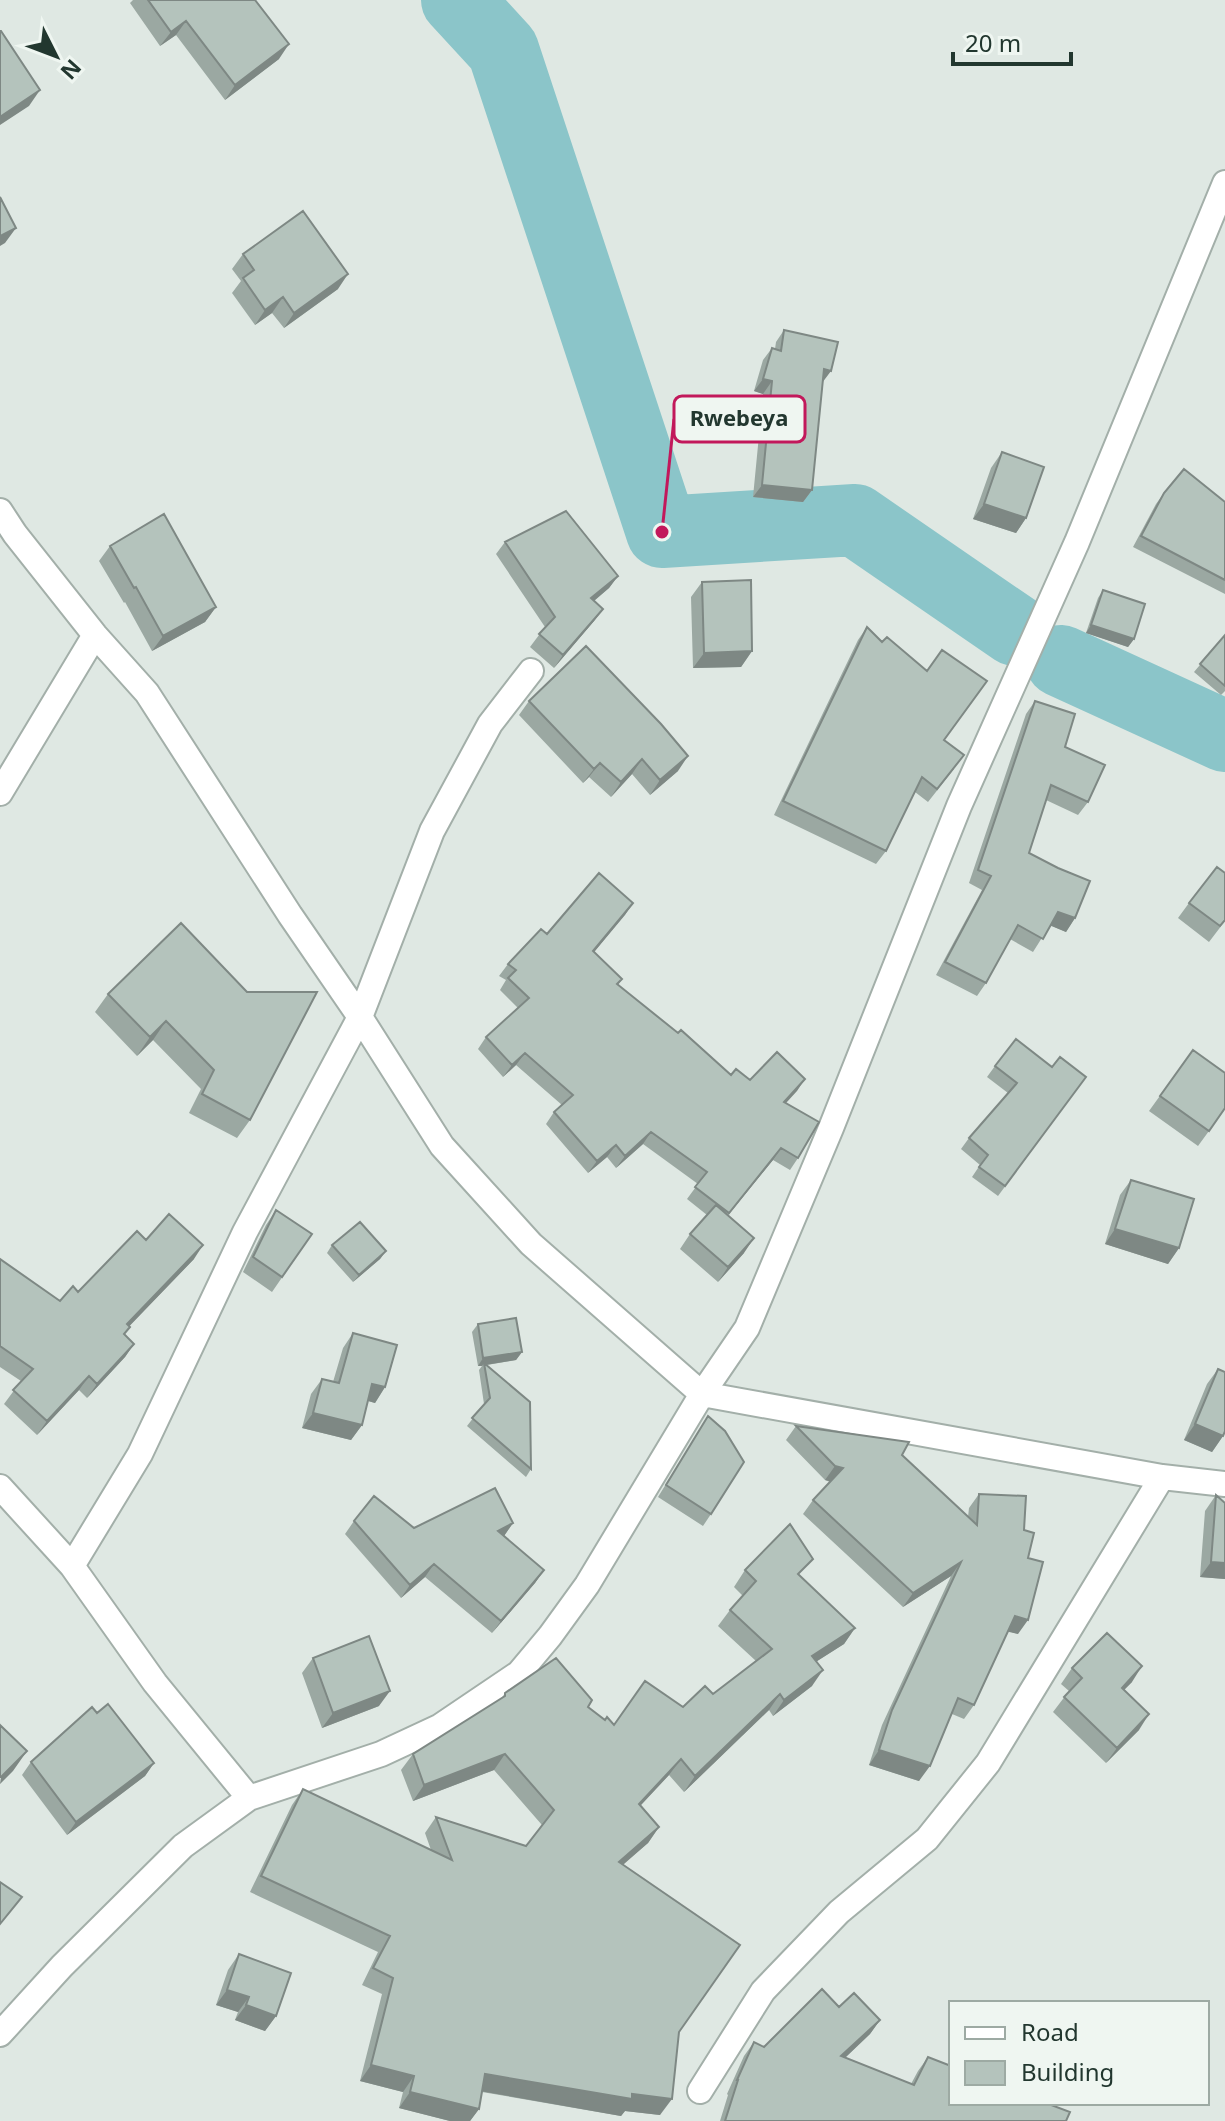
<svg xmlns="http://www.w3.org/2000/svg" width="1225" height="2121" font-family="'Noto Sans',sans-serif">
<style>
.lines{fill:none;stroke-linecap:round;stroke-linejoin:round}
.river{stroke:#8bc5c9;stroke-width:72}
.street-casing{stroke:#a3afa9;stroke-width:28}
.street{stroke:#fff;stroke-width:24}
.wall{fill:#9ba8a2}
.shaded-wall{fill:#7e8884}
.building{fill:#b4c3bc;stroke:#7e8884;stroke-width:2}
.leader{fill:none;stroke:#c2185b;stroke-width:3}
.callout-dot{fill:#c2185b;stroke:#eff6f1;stroke-width:3}
.callout{fill:#eff6f1;stroke:#c2185b;stroke-width:3}
.callout-label{font-size:22px;text-anchor:middle;font-weight:bold;fill:#22372f}
</style>
<rect width="100%" height="100%" fill="#dfe8e3"/>
<g class="lines">
<path class="river" d="M457 0 503 50 662 532 855 520 1015 630
M1061 661 1225 736"/>
<g class="street-casing">
<path id="street" d="M0 511 15 534 95 635 147 693 290 915 360 1017 442 1146 531 1244 702 1394 1162 1477 1225 1484
M0 793 95 635
M0 1487 72 1566 155 1683 249 1798
M72 1566 140 1454 245 1232 360 1017 432 831 490 724 531 671
M0 2034 62 1966 183 1846 249 1798 381 1754 439 1727 519 1673 550 1636 587 1585 702 1394 747 1328 831 1128 959 806 1077 542 1225 183
M700 2091 763 1991 839 1912 927 1839 988 1763 1162 1477"/>
</g>
<use href="#street" class="street"/>
</g>
<path class="wall" d="M133 0H255L279 59 225 100 176 35 160 46 130 3Z
M243 254 338 289 284 328 272 313 255 325 232 293 241 281 232 269Z
M784 330 822 383 812 490 803 502 753 497 763 394 754 391 763 360 772 348 775 349 776 342Z
M1002 452 1026 518 1016 533 973 519 991 468Z
M1164 493 1225 502V594L1133 547 1156 504Z
M505 542 618 576 609 588 594 601 603 609 594 621 554 668 530 647 545 627 496 554Z
M110 546 216 607 205 622 152 651 125 602 124 603 99 561Z
M702 582 752 651 741 667 693 668 691 597Z
M1103 590 1134 639 1128 647 1086 633 1098 598Z
M867 627 944 740 954 769 928 802 915 792 886 851 876 864 774 815 858 640Z
M1225 635V691L1221 695 1194 672Z
M529 701 678 771 650 795 632 774 611 797 589 777 583 783 519 715Z
M1035 701 1065 747 1088 802 1078 815 1046 800 1029 853 1075 918 1066 932 1050 925 1033 952 1010 939 986 983 977 996 936 975 982 890 969 883 1026 714Z
M1225 873V921L1209 942 1178 918 1189 903Z
M633 903 594 952 622 979 618 985 731 1075 750 1080 805 1079 786 1102 798 1158 790 1170 773 1160 728 1215 744 1253 718 1282 680 1249 690 1234 707 1215 687 1199 698 1184 643 1144 616 1168 607 1157 588 1173 546 1124 554 1112 562 1105 516 1065 503 1077 478 1049 486 1037 518 1008 500 990 506 980 499 976 508 964 547 934Z
M181 923 250 1120 237 1138 189 1113 201 1089 153 1040 137 1056 95 1012 108 994Z
M1193 1050 1225 1109 1198 1146 1149 1111Z
M995 1066 1052 1067 1086 1077 998 1196 972 1177 980 1165 961 1149 969 1138 1008 1093 987 1077Z
M1131 1180 1179 1248 1168 1264 1105 1244 1120 1195Z
M276 1210 312 1234 272 1292 243 1272 266 1225Z
M146 1240 194 1259 129 1326 124 1335 134 1344 125 1357 87 1398 79 1390 37 1435 4 1404 21 1381 0 1367V1259L60 1301 78 1292Z
M332 1245 386 1251 380 1259 353 1282 327 1253Z
M478 1324 522 1352 516 1360 487 1365 531 1469 526 1477 467 1426 484 1404 479 1370 482 1366H478L472 1332Z
M353 1333 385 1387 375 1403 368 1401 362 1425 351 1440 302 1428 311 1394 322 1379 333 1382 343 1348Z
M1218 1369 1223 1436 1212 1452 1184 1440 1207 1384Z
M708 1416 711 1514 703 1526 658 1497Z
M796 1426 902 1455 968 1517 969 1508 979 1494 1024 1530 1028 1558 1018 1634 1008 1631 974 1705 964 1719 952 1714 919 1781 869 1765 882 1725 951 1576 903 1607 803 1514 813 1500 830 1482 825 1480 786 1440Z
M1216 1495 1225 1503V1579L1200 1577 1205 1511Z
M354 1521 414 1528 513 1523 504 1536 544 1570 535 1583 492 1633 425 1577 401 1598 345 1534Z
M745 1570 800 1576 855 1628 844 1644 817 1661 812 1686 773 1716 769 1710 684 1792 669 1775 640 1806 659 1827 648 1843 623 1864 679 2032 660 2115 625 2111 621 2116 482 2092 479 2109 470 2121H450L399 2108 403 2092 360 2081 382 1994 362 1985 378 1952 250 1892 292 1805 303 1789 431 1850 425 1833 436 1817 526 1846 542 1825 494 1770 413 1801 401 1770 413 1754 501 1699 505 1693 588 1707 605 1720 614 1725 683 1707 713 1694 756 1661 718 1626 730 1610 743 1596 734 1587Z
M313 1658 379 1706 322 1728 302 1673Z
M1072 1668 1132 1682 1124 1690 1139 1730 1106 1763 1053 1712 1069 1691 1061 1684Z
M31 1762 154 1763 145 1776 67 1835 22 1775Z
M239 1954 276 2016 265 2031 235 2020 238 2012 216 2005 228 1970Z
M839 2007 880 2020 870 2034 845 2058 911 2084 918 2071 928 2057 1066 2121H720L728 2095 727 2094 744 2056 754 2042 764 2047Z"/>
<path class="shaded-wall" d="M186 21 176 35 160 46 171 32Z
M289 44 279 59 225 100 235 85Z
M40 90 29 106 0 125V117Z
M16 228 5 243 0 246V236Z
M348 274 338 289 284 328 294 313Z
M283 297 272 313 255 325 265 310Z
M824 369 831 371 822 383Z
M763 379 772 381 763 394 754 391Z
M762 485 812 490 803 502 753 497Z
M984 504 1026 518 1016 533 973 519Z
M618 576 609 588 582 611 591 598Z
M216 607 205 622 152 651 163 636Z
M603 609 594 621 554 668 563 655Z
M1091 625 1134 639 1128 647 1086 633Z
M752 651 741 667 693 668 704 653Z
M688 756 678 771 650 795 660 780Z
M642 759 632 774 611 797 621 782Z
M600 763 589 777 583 783 594 769Z
M633 903 625 915 585 963 593 951Z
M1058 912 1075 918 1066 932 1049 925Z
M166 1021 153 1040 137 1056 150 1037Z
M525 1053 516 1065 503 1077 512 1065Z
M805 1079 797 1091 776 1114 784 1102Z
M651 1132 643 1144 616 1168 625 1156Z
M616 1145 607 1157 588 1173 597 1161Z
M781 1148 773 1160 720 1225 729 1213Z
M1115 1229 1179 1248 1168 1264 1105 1244Z
M754 1238 744 1253 718 1282 728 1267Z
M203 1245 194 1259 118 1338 127 1324Z
M386 1251 380 1259 353 1282 359 1275Z
M134 1344 125 1357 87 1398 97 1384Z
M522 1352 516 1360 485 1365 484 1363 482 1366H478L483 1358Z
M89 1376 79 1390 37 1435 47 1421Z
M372 1384 385 1387 375 1403 362 1399Z
M313 1413 362 1425 351 1440 302 1428Z
M1195 1424 1223 1436 1212 1452 1184 1440Z
M835 1466 843 1468 833 1482 825 1480Z
M513 1523 504 1536 498 1531Z
M961 1562 951 1576 903 1607 913 1593Z
M1211 1562 1225 1563V1579L1200 1577Z
M434 1564 425 1577 401 1598 410 1585Z
M544 1570 535 1583 492 1633 501 1621Z
M1015 1616 1028 1620 1018 1634 1005 1631Z
M855 1628 844 1644 800 1672 812 1656Z
M1142 1666 1132 1682 1111 1703 1122 1688Z
M823 1670 812 1686 773 1716 784 1700Z
M390 1691 379 1706 322 1728 333 1713Z
M780 1694 769 1710 684 1792 695 1776Z
M1149 1714 1139 1730 1106 1763 1117 1748Z
M879 1750 930 1766 919 1781 869 1765Z
M27 1751 13 1771 0 1784 1 1777Z
M505 1754 494 1770 413 1801 424 1785Z
M681 1759 669 1775 627 1820 639 1804Z
M154 1763 145 1776 67 1835 76 1822Z
M659 1827 648 1843 608 1878 619 1862Z
M227 1990 249 1997 238 2012 216 2005Z
M246 2005 276 2016 265 2031 235 2020Z
M880 2020 870 2034 831 2071 841 2056Z
M371 2065 414 2076 403 2092 360 2081Z
M485 2074 672 2099 660 2115 625 2111 621 2116 474 2090Z
M410 2092 479 2109 470 2121H450L399 2108Z"/>
<path class="building" d="M148 0H255L289 44 235 85 186 21 171 32Z
M0 31H1L40 90 0 117Z
M0 197 16 228 0 236Z
M303 211 348 274 294 313 283 297 265 310 243 278 254 270 243 254Z
M784 330 838 342 831 371 824 369 812 490 762 485 772 381 763 379 772 348 781 351Z
M1002 452 1044 467 1026 518 984 504Z
M1184 469 1225 502V580L1141 536 1164 493Z
M566 511 618 576 591 598 603 609 563 655 539 634 555 617 505 542Z
M164 514 216 607 163 636 136 587 134 588 110 546Z
M751 580 752 651 704 653 702 582Z
M1103 590 1145 604 1134 639 1091 625Z
M867 627 882 642 887 637 927 671 942 650 987 681 944 740 964 755 937 789 922 777 886 851 783 801Z
M1225 635V686L1200 664Z
M586 646 661 724 688 756 660 780 642 759 621 782 600 763 594 769 529 701Z
M1035 701 1075 714 1065 747 1105 765 1088 802 1051 785 1029 853 1058 868 1090 881 1075 918 1058 912 1043 939 1018 925 986 983 945 962 991 876 978 870Z
M1217 867 1225 873V920L1220 926 1189 903Z
M599 873 633 903 593 951 622 979 617 984 678 1033 681 1030 731 1075 736 1069 750 1080 777 1052 805 1079 784 1102 819 1122 798 1158 781 1148 729 1213 695 1187 707 1172 651 1132 625 1156 616 1145 597 1161 554 1112 573 1095 525 1053 512 1065 486 1037 529 998 508 978 516 970 508 964 541 929 547 934Z
M181 923 247 992H317L250 1120 202 1094 214 1070 166 1021 150 1037 108 994Z
M1016 1039 1052 1067 1060 1057 1086 1077 1005 1186 979 1167 988 1155 969 1138 1017 1083 995 1066Z
M1193 1050 1225 1073V1108L1209 1131 1160 1096Z
M1131 1180 1194 1199 1179 1248 1115 1229Z
M716 1205 754 1238 728 1267 690 1234Z
M276 1210 312 1234 282 1277 253 1257Z
M169 1214 203 1245 127 1324 130 1327 124 1334 134 1344 97 1384 89 1376 47 1421 13 1390 33 1369 0 1346V1259L60 1301 73 1286 78 1292 137 1231 146 1240Z
M360 1222 386 1251 359 1275 332 1245Z
M516 1318 522 1352 483 1358 478 1324Z
M353 1333 397 1345 385 1387 372 1384 362 1425 313 1413 322 1379 339 1383Z
M484 1363 530 1402 531 1469 472 1418 490 1398Z
M1218 1369 1225 1372V1431L1223 1436 1195 1424Z
M708 1416 725 1431 744 1462 711 1514 666 1485Z
M796 1426 909 1442 902 1455 977 1525 979 1494 1026 1496 1024 1530 1034 1533 1028 1558 1043 1562 1028 1620 1015 1616 974 1705 958 1698 930 1766 879 1750 892 1710 961 1562 913 1593 813 1500 843 1468 835 1466Z
M495 1488 513 1523 498 1531 544 1570 501 1621 434 1564 410 1585 354 1521 374 1496 414 1528Z
M1216 1495 1225 1503V1563L1211 1562Z
M790 1524 813 1559 798 1574 855 1628 812 1656 823 1670 784 1700 780 1694 695 1776 681 1759 639 1804 659 1827 619 1862 740 1945 679 2032 672 2099 632 2094V2099L485 2074 479 2109 410 2092 414 2076 371 2065 393 1978 373 1968 390 1936 261 1876 303 1789 452 1860 436 1817 526 1846 554 1810 505 1754 424 1785 413 1754 505 1696V1693L556 1658 592 1700 588 1707 605 1720 607 1717 614 1725 645 1681 683 1707 705 1686 713 1694 772 1649 730 1610 756 1581 745 1570Z
M1107 1633 1142 1666 1122 1688 1149 1714 1117 1748 1064 1697 1082 1678 1072 1668Z
M369 1636 390 1691 333 1713 313 1658Z
M108 1704 154 1763 76 1822 31 1762 92 1707 97 1713Z
M0 1725 27 1751 1 1777H0Z
M0 1882 22 1897 0 1924Z
M239 1954 291 1973 276 2016 246 2005 249 1997 227 1990Z
M822 1989 839 2007 854 1993 880 2020 841 2056 914 2085 928 2057 951 2066V2103H1046L1070 2112 1066 2121H725L738 2080H737L754 2042 764 2047Z"/>
<path class="leader" d="M662 532L674 419"/>
<circle class="callout-dot" cx="662" cy="532" r="8"/>
<rect class="callout" x="674" y="396" width="131" height="46" rx="8"/>
<g class="callout-label">
<text x="739" y="426">Rwebeya</text>
</g>
<rect x="949" y="2001" width="260" height="104" fill="#eff6f1" stroke="#9daaa3" stroke-width="2"/>
<rect x="965" y="2027" width="40" height="12" fill="#ffffff" stroke="#9daaa3" stroke-width="2"/>
<text x="1021" y="2041" font-size="24" fill="#22372f">Road</text>
<rect x="965" y="2061" width="40" height="24" fill="#b4c3bc" stroke="#9daaa3" stroke-width="2"/>
<text x="1021" y="2081" font-size="24" fill="#22372f">Building</text>
<g transform="translate(56 56) rotate(132)" stroke="#eff6f1" stroke-width="6" paint-order="stroke">
<path d="M0-6L14 30L0 20L-14 30Z" fill="#22372f"/>
<text y="-12" font-size="22" font-weight="bold" text-anchor="middle" fill="#22372f">N</text>
</g>
<path d="M953 52v12h118v-12" fill="none" stroke="#22372f" stroke-width="4"/>
<text x="965" y="52" font-size="24" fill="#22372f" stroke="#eff6f1" stroke-width="6" paint-order="stroke">20 m</text>
</svg>
